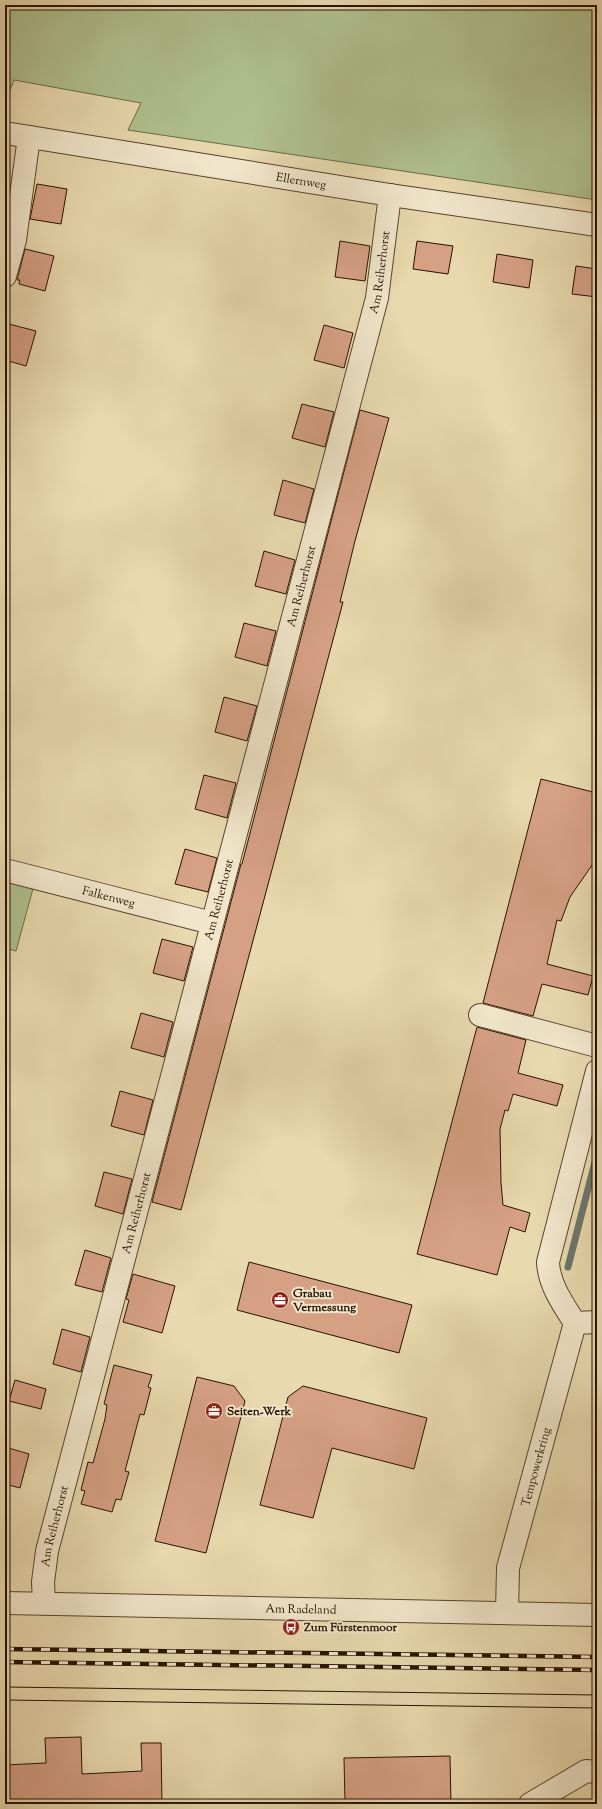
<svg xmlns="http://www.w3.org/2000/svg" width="602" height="1809" font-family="'Sorts Mill Goudy',serif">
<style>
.green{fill:#b0c08f;stroke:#6c6a48}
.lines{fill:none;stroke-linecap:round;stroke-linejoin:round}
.stream{stroke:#6c776c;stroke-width:7}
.building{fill:#d6a085;stroke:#271300}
.minor-casing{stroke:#58442c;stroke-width:24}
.minor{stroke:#f1e6cb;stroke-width:22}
.tram{stroke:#271300;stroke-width:1}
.rail-casing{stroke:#271300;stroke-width:4.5}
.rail{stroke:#f1e6cb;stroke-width:3;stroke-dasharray:9;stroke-linecap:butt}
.labels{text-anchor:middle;stroke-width:4;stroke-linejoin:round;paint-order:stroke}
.street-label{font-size:12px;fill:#271300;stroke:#f1e6cb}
.poi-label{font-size:12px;font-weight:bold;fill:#271300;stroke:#f1e6cb;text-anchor:start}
</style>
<rect width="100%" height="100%" fill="#e9d9af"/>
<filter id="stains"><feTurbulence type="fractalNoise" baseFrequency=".005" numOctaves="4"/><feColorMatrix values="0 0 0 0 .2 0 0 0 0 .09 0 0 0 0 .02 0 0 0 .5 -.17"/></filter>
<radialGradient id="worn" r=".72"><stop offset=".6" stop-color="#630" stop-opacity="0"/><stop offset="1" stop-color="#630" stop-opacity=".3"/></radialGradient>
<path class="green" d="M5 5H597V200L128 130 141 103 14 80 5 103Z
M5 877 34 885 16 951 5 948Z"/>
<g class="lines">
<path class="stream" d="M568 1267 597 1154"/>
</g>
<path class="building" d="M37 184 67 189 61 224 30 219Z
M5 185H10L6 216H5Z
M340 241 370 246 365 281 335 277Z
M417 241 453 246 448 274 413 269Z
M25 249 54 256 45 291 19 284 20 280H17Z
M497 254 533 260 529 288 493 282Z
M576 266 597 269V297L572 294Z
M5 323 36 331 26 366 5 360Z
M324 325 353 333 344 368 314 360Z
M302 404 334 412 325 447 292 438Z
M360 410 389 418 355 541 340 602H343L270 877 181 1210 152 1202 241 864H242Z
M283 480 314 489 305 523 274 515Z
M264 551 295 560 286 594 255 586Z
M244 623 276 631 267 666 235 657Z
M224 697 257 706 247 741 215 732Z
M204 775 236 783 227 818 195 809Z
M541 779 597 793V858L570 897 561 921 557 920 547 964 593 976 588 995 542 984 533 1016 483 1003Z
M185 849 217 858 208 892 175 884Z
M162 939 193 947 184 981 153 973Z
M141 1013 173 1022 164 1057 131 1048Z
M477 1027 526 1040 518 1073 563 1085 557 1106 513 1094 508 1111 505 1110 500 1129 501 1183 503 1205 530 1213 525 1232 510 1227 497 1275 417 1254Z
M120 1091 153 1100 144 1135 111 1126Z
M104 1172 132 1179 123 1214 95 1206Z
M85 1250 111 1258 102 1292 75 1285Z
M249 1262 412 1305 399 1353 237 1310Z
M133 1274 175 1286 162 1333 123 1322 129 1300 126 1299Z
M62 1329 90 1337 81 1372 53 1364Z
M114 1365 152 1375 148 1387 151 1388 144 1415 140 1414 125 1471 129 1472 121 1500 116 1499 112 1512 81 1504 85 1491 81 1490 88 1462 93 1463 105 1419 107 1405 104 1404Z
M197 1377 234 1386 245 1401 206 1553 155 1541Z
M15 1380 46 1389 41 1409 9 1401Z
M303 1386 427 1418 414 1469 332 1448 313 1518 260 1505 288 1397Z
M5 1447 29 1454 20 1488 5 1484Z
M81 1737 82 1774 142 1771 141 1743H161L162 1804H5V1765L46 1763 45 1738Z
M450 1756 451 1804H345L344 1758Z"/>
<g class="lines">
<g class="minor-casing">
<g id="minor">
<path id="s1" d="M5 133 390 195 597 225"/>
<path d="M5 276 15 240 29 137"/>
<path id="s2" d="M5 870 212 923"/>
<path d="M480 1015 597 1046"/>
<path d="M575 1323 597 1322"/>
<path id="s3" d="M5 1603 597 1615"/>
<path id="s4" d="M44 1603 43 1582 47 1551 377 298 390 195"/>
<path id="s5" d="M507 1612 508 1568 575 1323C563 1304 549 1285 548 1262L597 1071"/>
<path d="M530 1804 586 1771 597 1772"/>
</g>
</g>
<use href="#minor" class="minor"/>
<path class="tram" d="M5 1687 597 1695
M5 1700 597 1708"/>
<g class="rail-casing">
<path id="rail" d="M5 1649 597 1657
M5 1662 597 1670"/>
</g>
<use href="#rail" class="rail"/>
</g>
<defs>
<g id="office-disc" transform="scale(0.9)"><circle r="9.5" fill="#8f2418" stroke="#f1e6cb"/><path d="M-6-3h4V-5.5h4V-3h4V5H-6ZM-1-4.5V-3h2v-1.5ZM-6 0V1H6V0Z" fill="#fff"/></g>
<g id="bus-disc" transform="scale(0.9)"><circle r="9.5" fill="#8f2418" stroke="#f1e6cb"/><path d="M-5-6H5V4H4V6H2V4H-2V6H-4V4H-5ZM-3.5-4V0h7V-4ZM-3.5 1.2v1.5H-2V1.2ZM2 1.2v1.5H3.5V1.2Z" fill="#fff"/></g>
</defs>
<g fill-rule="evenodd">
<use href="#office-disc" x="280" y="1300"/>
<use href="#office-disc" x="214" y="1411"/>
<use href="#bus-disc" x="291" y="1627"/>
</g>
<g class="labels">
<g class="street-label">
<text dy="4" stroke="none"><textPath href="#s1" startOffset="300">Ellernweg</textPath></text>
<text dy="4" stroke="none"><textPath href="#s4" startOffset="1374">Am Reiherhorst</textPath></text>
<text dy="4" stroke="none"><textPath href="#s4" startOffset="1050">Am Reiherhorst</textPath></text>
<text dy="4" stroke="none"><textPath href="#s2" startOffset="107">Falkenweg</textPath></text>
<text dy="4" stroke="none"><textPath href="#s4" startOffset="726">Am Reiherhorst</textPath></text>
<text dy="4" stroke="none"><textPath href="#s4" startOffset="402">Am Reiherhorst</textPath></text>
<text dy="4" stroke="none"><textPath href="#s5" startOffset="149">Tempowerkring</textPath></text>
<text dy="4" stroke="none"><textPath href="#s4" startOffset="78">Am Reiherhorst</textPath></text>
<text dy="4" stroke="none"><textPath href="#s3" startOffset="296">Am Radeland</textPath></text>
</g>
<g class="poi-label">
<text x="293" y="1297">Grabau<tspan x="293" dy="14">Vermessung</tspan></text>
<text x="227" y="1415">Seiten-Werk</text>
<text x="304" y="1631">Zum Fürstenmoor</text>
</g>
</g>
<rect width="602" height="1809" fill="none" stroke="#e9d9af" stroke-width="20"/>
<rect x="6" y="6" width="590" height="1797" fill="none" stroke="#271300" stroke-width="2"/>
<rect x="10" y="10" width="582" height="1789" fill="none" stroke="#271300"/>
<rect width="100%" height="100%" filter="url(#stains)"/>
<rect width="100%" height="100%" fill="url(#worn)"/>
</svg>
